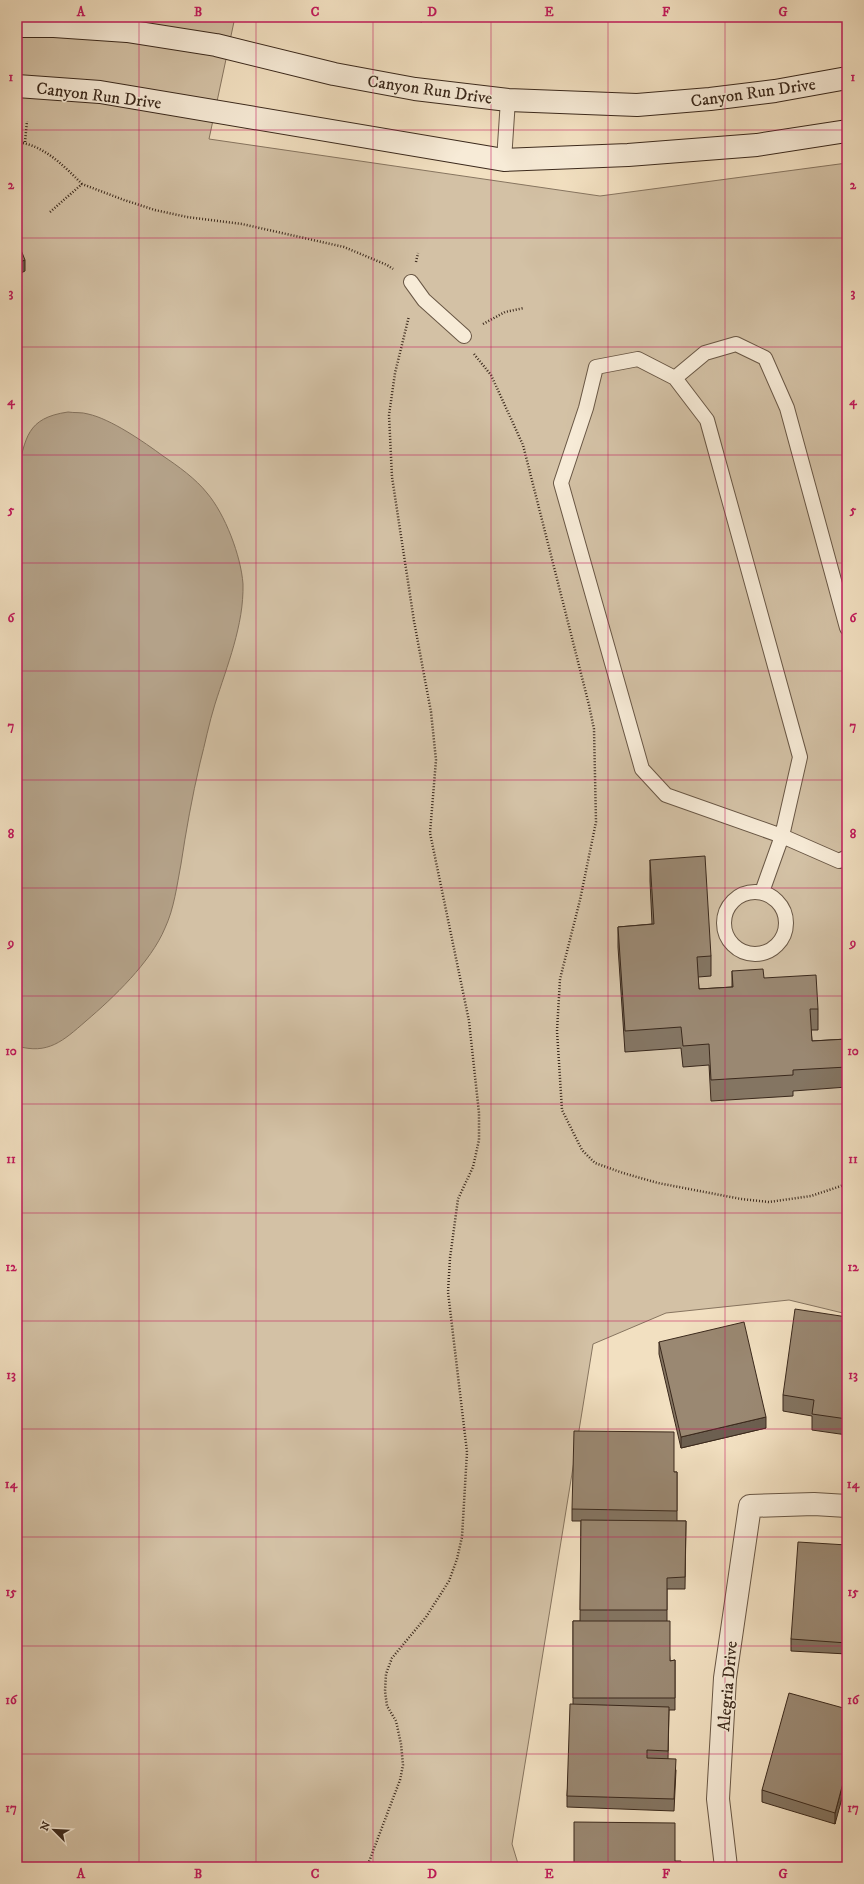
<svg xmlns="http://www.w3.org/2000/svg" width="864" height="1884" font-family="'IM FELL DW Pica',serif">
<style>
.green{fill:#d3c1a5;stroke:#877560}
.water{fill:#b4a289;stroke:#84725d}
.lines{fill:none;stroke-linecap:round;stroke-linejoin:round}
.lane-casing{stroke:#695745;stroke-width:16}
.street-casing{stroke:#695745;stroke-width:24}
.secondary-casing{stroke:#3b291c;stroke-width:24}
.path{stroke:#3b291c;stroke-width:2.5;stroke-dasharray:1 2;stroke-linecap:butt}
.lane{stroke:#f7ebd7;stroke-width:14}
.street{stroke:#f7ebd7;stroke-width:22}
.secondary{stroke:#f7ebd7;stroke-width:22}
.wall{fill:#847562;stroke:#3b291c}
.shaded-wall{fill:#6c5f50;stroke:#3b291c}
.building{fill:#9a8872;stroke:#3b291c}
.grid{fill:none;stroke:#c2185b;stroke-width:1;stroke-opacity:0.55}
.labels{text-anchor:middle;stroke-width:3;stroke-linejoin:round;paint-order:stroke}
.street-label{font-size:17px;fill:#3b291c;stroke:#f7ebd7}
.neatline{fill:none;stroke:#c2185b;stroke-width:1.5}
.grid-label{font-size:13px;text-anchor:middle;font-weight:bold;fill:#c2185b}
</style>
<rect width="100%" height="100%" fill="#f2e0c1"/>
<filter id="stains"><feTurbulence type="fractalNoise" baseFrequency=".005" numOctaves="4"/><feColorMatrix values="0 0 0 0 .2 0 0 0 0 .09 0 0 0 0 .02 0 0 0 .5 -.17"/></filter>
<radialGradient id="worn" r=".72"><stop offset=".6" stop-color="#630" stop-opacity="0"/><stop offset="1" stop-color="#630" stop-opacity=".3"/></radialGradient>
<path class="green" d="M17 17H235L209 139 600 196 847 163V1314L789 1300 666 1313 593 1344 512 1844 519 1867H17Z"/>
<path class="water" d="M68 412C74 413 82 412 88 414 111 419 144 442 163 456 178 466 196 479 207 493 225 514 241 556 243 584 244 625 227 666 215 704 209 723 205 744 200 763 192 797 186 831 181 864 177 885 174 909 165 928 151 962 113 998 86 1021 63 1041 48 1055 17 1046V474C26 438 26 418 68 412Z"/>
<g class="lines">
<g class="lane-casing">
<path id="lane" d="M504 160 508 100
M411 282 424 300 464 336
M675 378 705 353 736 344 765 358 787 408 847 628
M724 923a31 31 0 1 1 62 0a31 31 0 1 1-62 0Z
M762 892 782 836 800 757 707 420 675 378 638 359 596 367 586 408 561 483 642 769 666 795 782 836 839 861 847 857"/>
</g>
<g class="street-casing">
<path id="street" d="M726 1867 718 1799 725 1678 750 1506 814 1504 847 1506"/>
</g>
<g class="secondary-casing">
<path id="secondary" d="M17 26H54L127 31 216 45 334 74 415 89 508 100 637 105 710 99 775 91 847 78
M17 86 100 92 504 160 628 155 757 145 847 131"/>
</g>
<path class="path" d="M17 142C44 145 64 166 82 184
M25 142 27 121
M50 212 82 184 124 200 155 210 187 217 242 224 344 247 387 265 393 269
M416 262 418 253
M483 324 505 312 524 308
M474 354 491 375 523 445 589 705 594 729 596 822 580 900 560 979 557 1031 562 1110 582 1150 595 1163 623 1173 658 1183 741 1199 769 1202 811 1196 847 1184
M367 1867 400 1780 403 1765 401 1744 396 1721 387 1706 385 1691 386 1674 392 1658 426 1617 449 1581 457 1559 462 1537 467 1452 448 1292 450 1258 458 1199 473 1167 479 1140V1113L469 1021 430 833 436 760 431 712 414 621 392 477 389 415 395 373 409 316"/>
<use href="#lane" class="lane"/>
<use href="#street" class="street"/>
<use href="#secondary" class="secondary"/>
</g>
<path class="wall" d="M393 17H422V22Z
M697 17H768V19L697 20Z
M650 860 711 956V976L698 977 699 989 732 987V971L764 978 818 1009V1030H811L812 1041 847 1039V1087L793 1091V1096L711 1101 709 1065 683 1067 681 1048 625 1052 618 947V927L652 924 650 881Z
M847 1317V1435L812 1430V1416L783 1411V1395Z
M659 1342 766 1428 681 1448 659 1354Z
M674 1472H677V1521H686L685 1589H667V1621L670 1661 675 1660V1710H669L668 1759 676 1770 674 1811 567 1807V1796L573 1704V1621H580L581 1521H572V1509Z
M847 1545V1654L791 1651V1639Z
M847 1709 835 1824 762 1802V1790Z"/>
<path class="shaded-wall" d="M25 260V271L17 275V263Z
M766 1417V1428L681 1448V1437Z
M847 1768V1780L835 1824V1813Z"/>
<path class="building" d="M17 240 25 260 17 263Z
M705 856 711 956 697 957 699 989 733 987 732 971 763 969 764 978 816 975 818 1009H810L812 1041 847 1039V1067L793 1070V1075L711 1080 709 1044 683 1046 681 1027 625 1031 618 927 654 924 650 860Z
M795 1309 847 1317V1419L812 1414 814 1400 783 1395Z
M744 1322 766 1417 681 1437 659 1342Z
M574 1431 674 1432V1472H677V1511L572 1509Z
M581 1520 686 1521 685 1577 667 1578V1610H580Z
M798 1542 847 1545V1643L791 1639Z
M573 1621H670V1661L675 1660V1698H573Z
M789 1693 847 1709V1768L835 1813 762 1790Z
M570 1704 669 1707 668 1751 647 1750V1758L676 1759 674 1799 567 1796Z
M574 1822 675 1823V1861H681V1867H574Z"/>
<path class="grid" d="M139 17V1867M256 17V1867M373 17V1867M491 17V1867M608 17V1867M725 17V1867M17 130H847M17 238H847M17 347H847M17 455H847M17 563H847M17 671H847M17 780H847M17 888H847M17 996H847M17 1104H847M17 1213H847M17 1321H847M17 1429H847M17 1537H847M17 1646H847M17 1754H847"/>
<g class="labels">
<g class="street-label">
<text transform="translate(430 89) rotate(8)" y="6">Canyon Run Drive</text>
<text transform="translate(753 92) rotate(-8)" y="6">Canyon Run Drive</text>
<text transform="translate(99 95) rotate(7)" y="6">Canyon Run Drive</text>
<text transform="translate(727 1686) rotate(-85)" y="6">Alegria Drive</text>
</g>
</g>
<rect width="864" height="1884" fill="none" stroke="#f2e0c1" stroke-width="44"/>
<g transform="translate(54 1830) rotate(294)" stroke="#f7ebd7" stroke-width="3" paint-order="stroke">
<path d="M0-3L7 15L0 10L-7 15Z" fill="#3b291c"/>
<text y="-6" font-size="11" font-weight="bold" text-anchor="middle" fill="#3b291c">N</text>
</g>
<rect x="22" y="22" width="820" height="1840" class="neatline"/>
<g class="grid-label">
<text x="81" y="16">A</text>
<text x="198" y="16">B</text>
<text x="315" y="16">C</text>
<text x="432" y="16">D</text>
<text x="549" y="16">E</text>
<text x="666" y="16">F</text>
<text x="783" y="16">G</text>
<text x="11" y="81">1</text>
<text x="853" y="81">1</text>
<text x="11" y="189">2</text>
<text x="853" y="189">2</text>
<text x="11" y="297">3</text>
<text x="853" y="297">3</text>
<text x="11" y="405">4</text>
<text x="853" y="405">4</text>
<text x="11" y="514">5</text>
<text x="853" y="514">5</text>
<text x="11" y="622">6</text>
<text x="853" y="622">6</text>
<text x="11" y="730">7</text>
<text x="853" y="730">7</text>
<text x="11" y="838">8</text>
<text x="853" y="838">8</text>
<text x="11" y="947">9</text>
<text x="853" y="947">9</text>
<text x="11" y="1055">10</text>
<text x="853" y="1055">10</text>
<text x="11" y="1163">11</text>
<text x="853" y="1163">11</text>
<text x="11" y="1271">12</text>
<text x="853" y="1271">12</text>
<text x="11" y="1379">13</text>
<text x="853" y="1379">13</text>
<text x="11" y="1488">14</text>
<text x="853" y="1488">14</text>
<text x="11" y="1596">15</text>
<text x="853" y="1596">15</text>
<text x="11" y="1704">16</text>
<text x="853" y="1704">16</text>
<text x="11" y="1812">17</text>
<text x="853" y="1812">17</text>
<text x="81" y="1878">A</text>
<text x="198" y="1878">B</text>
<text x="315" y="1878">C</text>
<text x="432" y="1878">D</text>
<text x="549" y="1878">E</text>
<text x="666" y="1878">F</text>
<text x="783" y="1878">G</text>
</g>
<rect width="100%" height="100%" filter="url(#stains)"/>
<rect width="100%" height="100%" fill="url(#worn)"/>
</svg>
